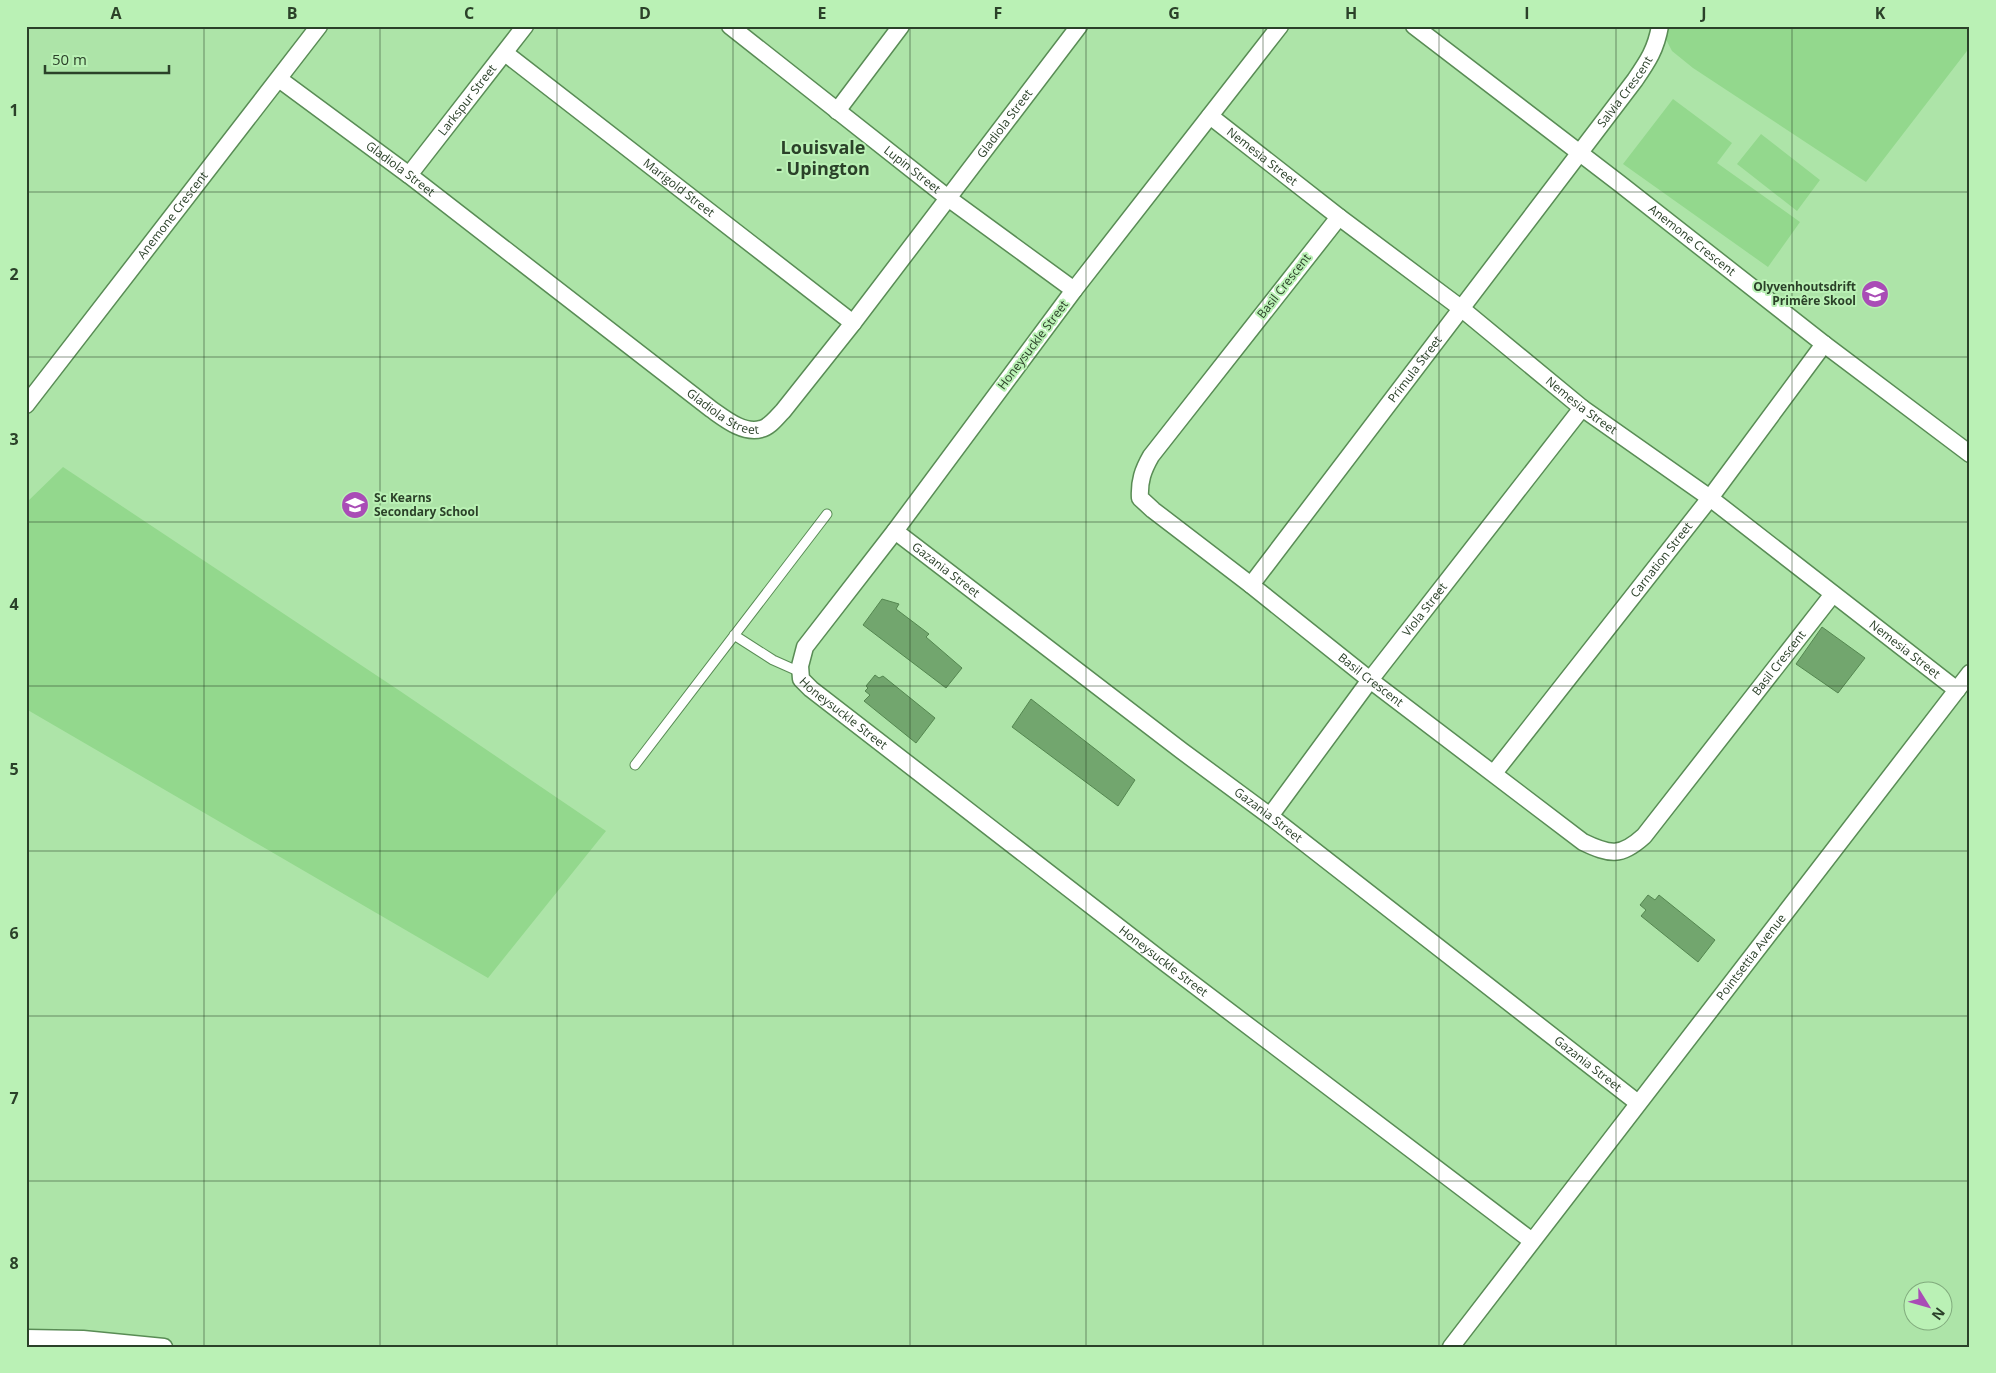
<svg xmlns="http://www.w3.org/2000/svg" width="1996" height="1373" font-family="'Open Sans',sans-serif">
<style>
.green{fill:#93d88d}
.building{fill:#72a66e;stroke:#548750}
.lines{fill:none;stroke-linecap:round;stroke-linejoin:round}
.lane-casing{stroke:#598c55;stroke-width:11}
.street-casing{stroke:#598c55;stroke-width:19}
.lane{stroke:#fff;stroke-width:9}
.street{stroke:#fff;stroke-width:16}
.grid{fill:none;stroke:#2b4129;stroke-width:1;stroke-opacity:0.55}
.labels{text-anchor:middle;stroke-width:4;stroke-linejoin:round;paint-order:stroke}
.street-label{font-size:12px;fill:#2b4129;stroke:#baf1b5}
.poi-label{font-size:12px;font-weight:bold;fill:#2b4129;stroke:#baf1b5;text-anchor:end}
.district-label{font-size:18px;font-weight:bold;fill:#2b4129;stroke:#baf1b5}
.neatline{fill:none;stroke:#2b4129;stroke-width:2}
.grid-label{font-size:16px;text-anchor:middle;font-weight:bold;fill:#2b4129}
</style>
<rect width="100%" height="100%" fill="#ade4a8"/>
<path class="green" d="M1659 26H1970V47L1866 182 1693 68 1672 51Z
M1673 99 1732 143 1717 163 1800 222 1768 267 1623 164Z
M1761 134 1820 180 1797 211 1737 164Z
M63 467 400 691 606 831 488 978 26 709V503Z"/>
<path class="building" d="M882 599 899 604 896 609 929 634 926 637 962 668 946 688 863 625Z
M1822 627 1865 658 1838 693 1796 664Z
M875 675 879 678 883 676 935 718 916 743 864 701 870 695 865 691 868 688 866 686Z
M1031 699 1135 780 1118 806 1012 727Z
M1648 895 1655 900 1659 895 1715 940 1698 962 1641 916 1646 910 1640 905Z"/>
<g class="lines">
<g class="lane-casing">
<path id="lane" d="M734 635 773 660 800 672
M635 765 827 514"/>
</g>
<g class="street-casing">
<g id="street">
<path id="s1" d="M730 26 948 198 1074 290"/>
<path id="s2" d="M1280 26 1074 290 895 531 805 647 800 666 801 679 811 689 1160 959 1532 1241"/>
<path id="s3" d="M1414 26 1619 183 1824 344 1970 454"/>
<path id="s4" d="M505 53 853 323"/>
<path id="s5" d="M279 79 409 175 711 409C724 418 743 434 761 429 770 427 777 417 783 411L853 323 1079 26"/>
<path d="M837 111 901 26"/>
<path id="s6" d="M1210 116 1339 217 1462 309 1582 408 1710 498 1957 690"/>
<path id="s7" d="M409 175 525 26"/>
<path id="s8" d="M1339 217 1151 456C1143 470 1139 481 1140 498L1153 510 1251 585 1370 680 1583 842C1610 855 1621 857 1644 836L1833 594"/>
<path id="s9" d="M26 405 319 26"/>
<path id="s10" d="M895 531 1182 751 1270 816 1638 1103"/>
<path id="s11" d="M1251 585 1635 80C1648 61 1656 49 1660 26"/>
<path id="s12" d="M1494 773 1710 498 1824 344"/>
<path id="s13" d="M1270 816 1370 680 1582 408"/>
<path d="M26 1338 83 1339 164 1347"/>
<path id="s14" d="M1451 1347 1970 673"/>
</g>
</g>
<use href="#lane" class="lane"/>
<use href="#street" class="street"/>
</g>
<path class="grid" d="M204 26V1347M380 26V1347M557 26V1347M733 26V1347M910 26V1347M1086 26V1347M1263 26V1347M1439 26V1347M1616 26V1347M1792 26V1347M26 192H1970M26 357H1970M26 522H1970M26 686H1970M26 851H1970M26 1016H1970M26 1181H1970"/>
<defs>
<g id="school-disc" transform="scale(1.4375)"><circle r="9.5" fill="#a94cb6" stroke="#baf1b5"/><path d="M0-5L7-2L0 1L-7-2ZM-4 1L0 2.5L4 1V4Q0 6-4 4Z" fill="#fff"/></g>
</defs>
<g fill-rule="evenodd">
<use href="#school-disc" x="1875" y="294"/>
<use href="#school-disc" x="355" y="505"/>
</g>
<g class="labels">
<g class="street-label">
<text dy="4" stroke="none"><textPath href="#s11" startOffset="619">Salvia Crescent</textPath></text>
<text dy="4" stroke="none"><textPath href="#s7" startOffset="95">Larkspur Street</textPath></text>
<text dy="4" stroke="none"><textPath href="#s5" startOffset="991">Gladiola Street</textPath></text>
<text dy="4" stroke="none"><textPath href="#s6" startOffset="66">Nemesia Street</textPath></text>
<text dy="4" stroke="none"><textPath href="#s5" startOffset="151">Gladiola Street</textPath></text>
<text dy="4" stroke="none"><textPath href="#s1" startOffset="232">Lupin Street</textPath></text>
<text dy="4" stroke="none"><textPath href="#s4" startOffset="220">Marigold Street</textPath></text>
<text dy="4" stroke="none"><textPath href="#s9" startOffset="240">Anemone Crescent</textPath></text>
<text dy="4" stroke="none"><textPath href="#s3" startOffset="351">Anemone Crescent</textPath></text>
<text transform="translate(1284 286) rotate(-52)" y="4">Basil Crescent</text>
<text transform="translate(1033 345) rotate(-53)" y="4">Honeysuckle Street</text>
<text dy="4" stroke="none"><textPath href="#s11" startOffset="271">Primula Street</textPath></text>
<text dy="4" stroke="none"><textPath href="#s6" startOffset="471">Nemesia Street</textPath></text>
<text dy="4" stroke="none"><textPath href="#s5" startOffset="556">Gladiola Street</textPath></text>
<text dy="4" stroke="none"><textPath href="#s12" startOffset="271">Carnation Street</textPath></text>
<text dy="4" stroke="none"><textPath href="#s10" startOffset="64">Gazania Street</textPath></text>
<text dy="4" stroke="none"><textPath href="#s13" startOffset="258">Viola Street</textPath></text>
<text dy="4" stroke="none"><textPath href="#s6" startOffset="876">Nemesia Street</textPath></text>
<text dy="4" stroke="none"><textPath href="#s8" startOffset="1196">Basil Crescent</textPath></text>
<text dy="4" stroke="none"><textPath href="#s8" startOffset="642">Basil Crescent</textPath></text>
<text dy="4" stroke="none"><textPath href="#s2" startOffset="869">Honeysuckle Street</textPath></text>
<text dy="4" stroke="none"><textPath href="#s10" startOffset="469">Gazania Street</textPath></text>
<text dy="4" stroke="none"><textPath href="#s14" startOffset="492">Pointsettia Avenue</textPath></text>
<text dy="4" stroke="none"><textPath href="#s2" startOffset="1274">Honeysuckle Street</textPath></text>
<text dy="4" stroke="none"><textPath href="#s10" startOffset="874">Gazania Street</textPath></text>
</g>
<g class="poi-label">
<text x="1856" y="291">Olyvenhoutsdrift<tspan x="1856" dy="14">Primêre Skool</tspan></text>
<text x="374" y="502" text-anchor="start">Sc Kearns<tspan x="374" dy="14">Secondary School</tspan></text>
</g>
<g class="district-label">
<text x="823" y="154">Louisvale<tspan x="823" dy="21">- Upington</tspan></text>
</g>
</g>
<rect width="1996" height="1373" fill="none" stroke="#baf1b5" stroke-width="55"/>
<g transform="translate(1928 1306) rotate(127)"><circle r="24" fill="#baf1b5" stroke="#81ab7d"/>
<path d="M0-4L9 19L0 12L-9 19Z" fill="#a94cb6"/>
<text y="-8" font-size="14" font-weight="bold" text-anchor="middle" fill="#2b4129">N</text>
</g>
<path d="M45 65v8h124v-8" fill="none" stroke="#2b4129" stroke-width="2.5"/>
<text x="52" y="65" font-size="15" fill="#2b4129" stroke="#baf1b5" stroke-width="4" paint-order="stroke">50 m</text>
<rect x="28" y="28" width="1940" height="1318" class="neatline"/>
<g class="grid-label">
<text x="116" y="19">A</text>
<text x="292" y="19">B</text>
<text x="469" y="19">C</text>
<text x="645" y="19">D</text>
<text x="822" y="19">E</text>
<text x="998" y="19">F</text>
<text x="1174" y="19">G</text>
<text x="1351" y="19">H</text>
<text x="1527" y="19">I</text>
<text x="1704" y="19">J</text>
<text x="1880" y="19">K</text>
<text x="14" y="116">1</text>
<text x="14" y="280">2</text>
<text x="14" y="445">3</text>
<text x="14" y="610">4</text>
<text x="14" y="775">5</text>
<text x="14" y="939">6</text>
<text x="14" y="1104">7</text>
<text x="14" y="1269">8</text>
</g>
</svg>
